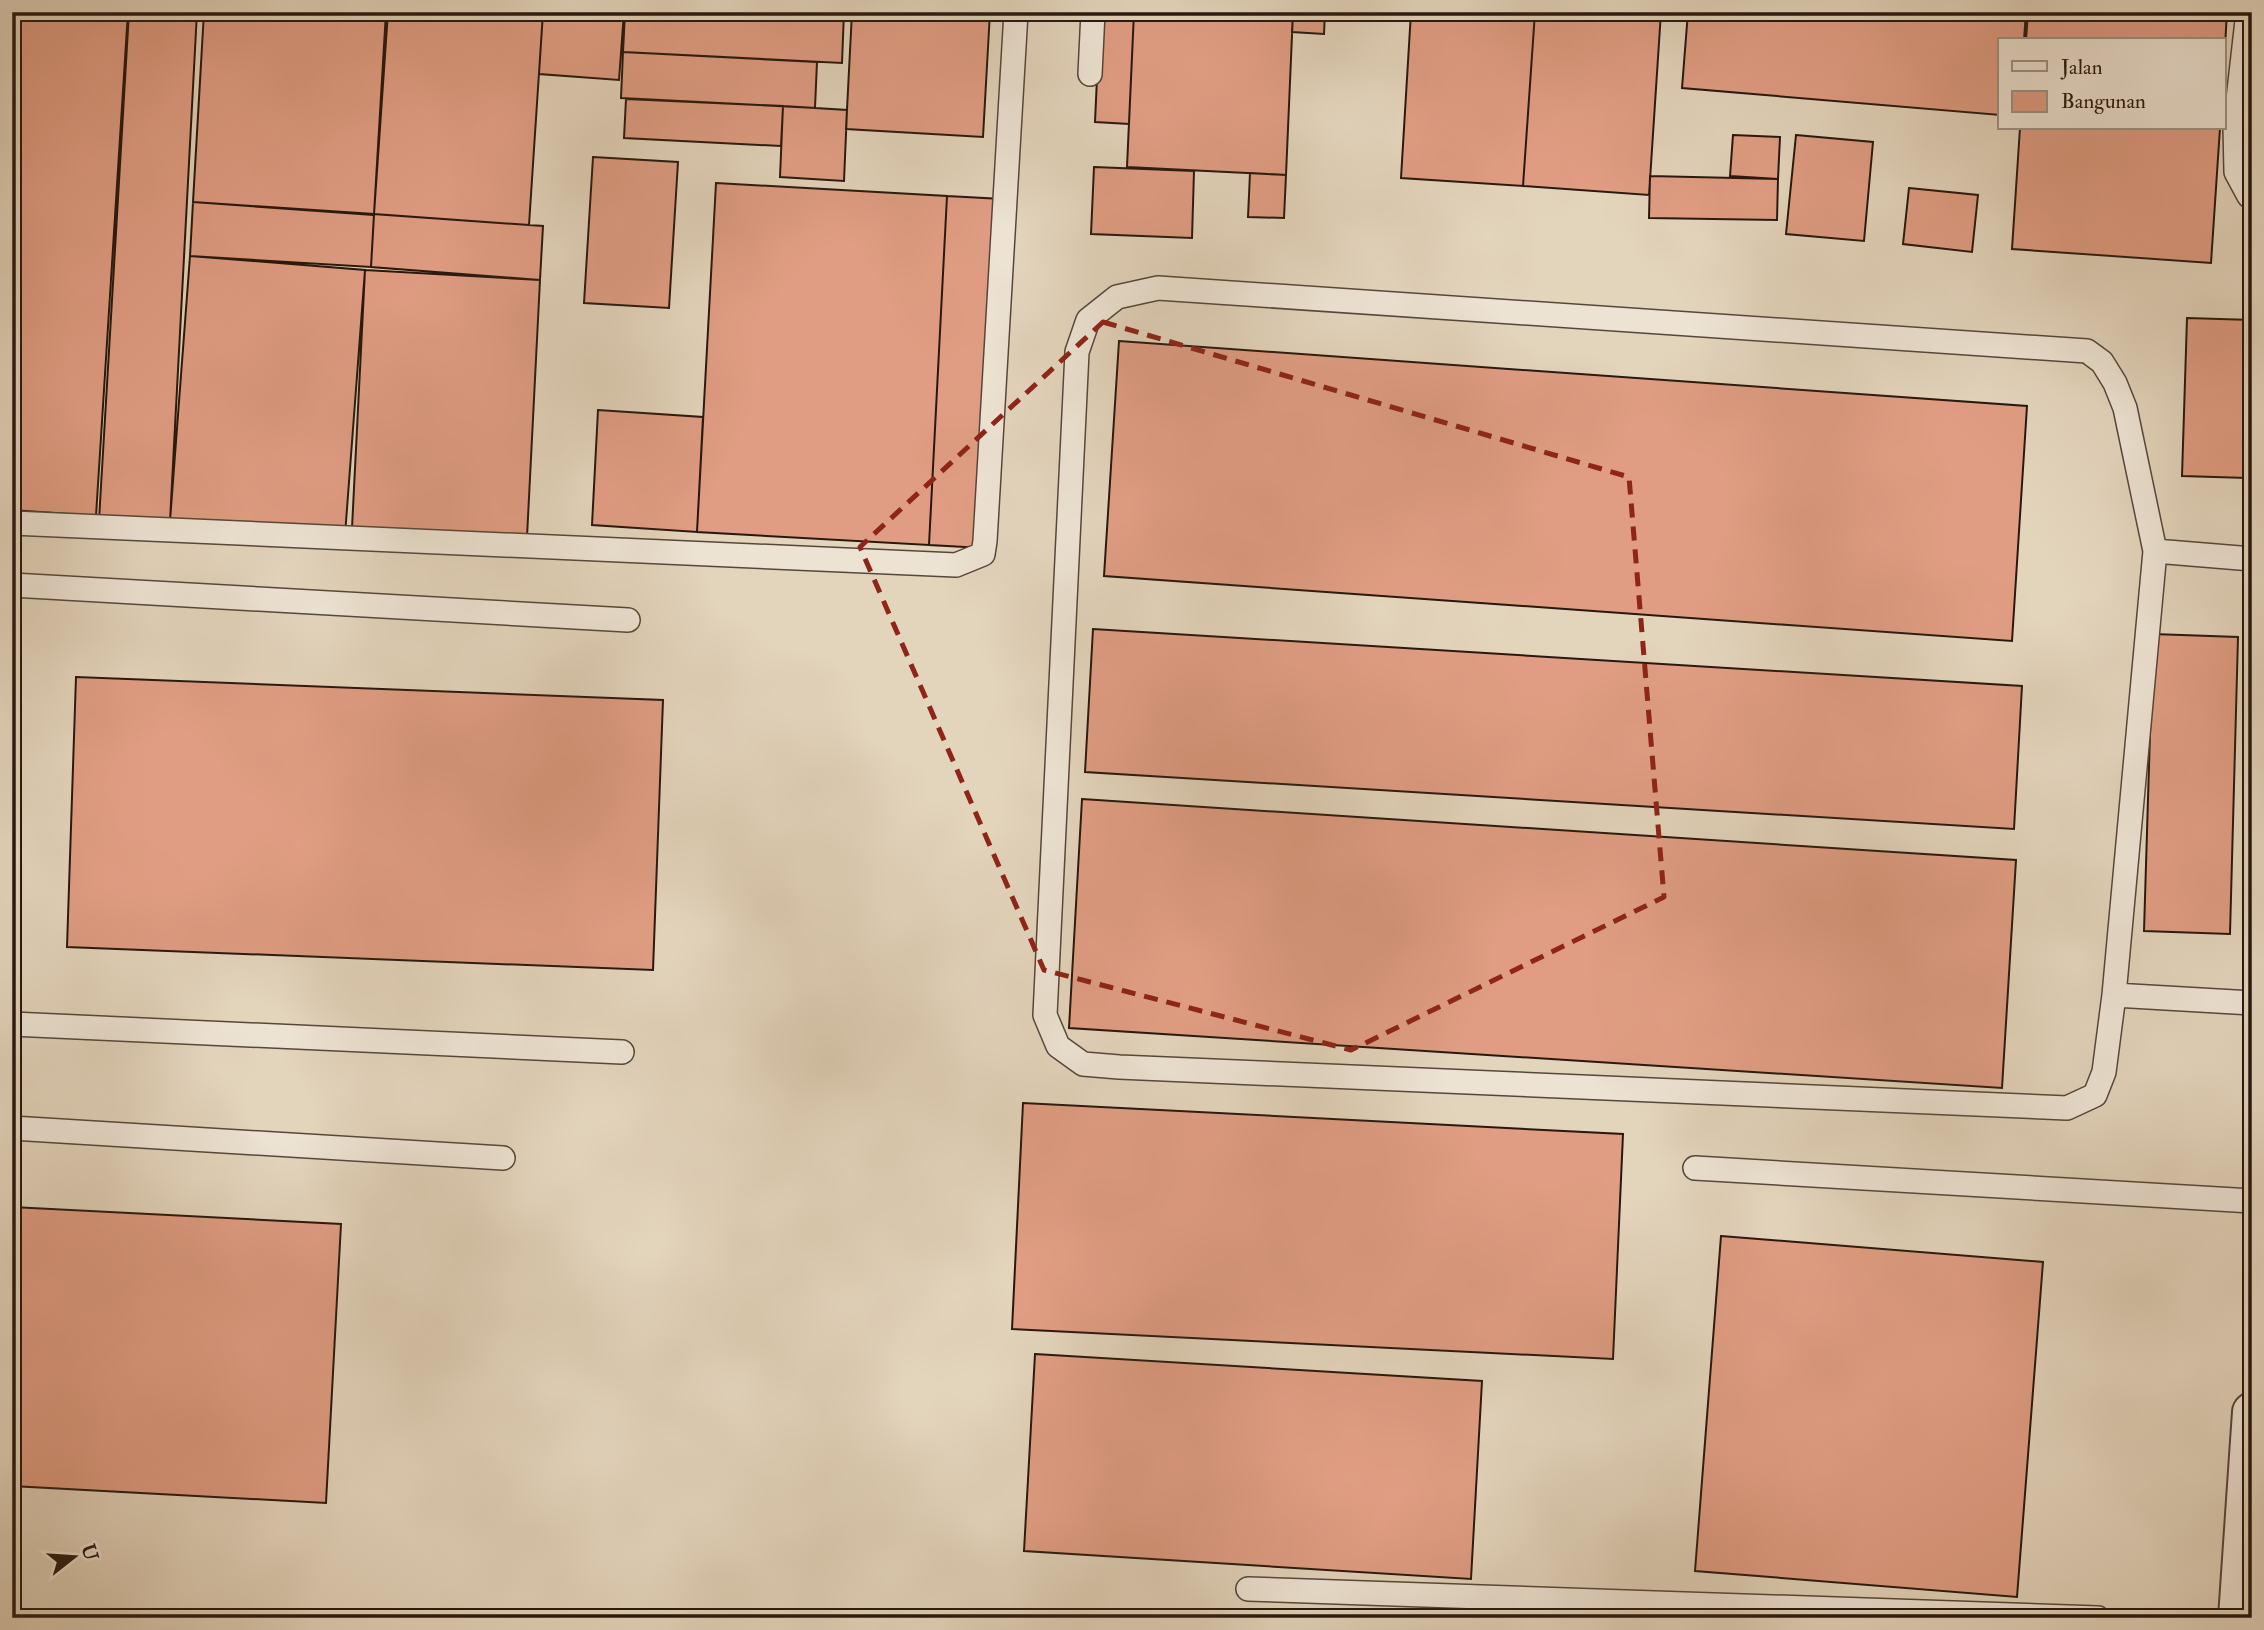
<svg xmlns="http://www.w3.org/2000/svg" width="2264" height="1630" font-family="'IM FELL Double Pica',serif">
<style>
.building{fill:#e09d83;stroke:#28180f;stroke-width:2}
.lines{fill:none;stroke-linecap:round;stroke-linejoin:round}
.service-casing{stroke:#57473a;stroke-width:26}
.minor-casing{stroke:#57473a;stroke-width:42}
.service{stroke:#ede3d3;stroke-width:23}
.minor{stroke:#ede3d3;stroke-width:38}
.marked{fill:none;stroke:#8f2418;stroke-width:5;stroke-dasharray:14 9;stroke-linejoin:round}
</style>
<rect width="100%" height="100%" fill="#e3d4bc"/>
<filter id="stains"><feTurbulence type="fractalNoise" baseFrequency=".00286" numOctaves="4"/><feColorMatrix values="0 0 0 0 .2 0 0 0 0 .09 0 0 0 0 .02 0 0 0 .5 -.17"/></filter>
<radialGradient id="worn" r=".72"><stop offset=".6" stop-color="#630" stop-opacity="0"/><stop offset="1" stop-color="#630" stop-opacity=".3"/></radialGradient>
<path class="building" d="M12 12H128L96 516 12 510Z
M129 12H197L170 521 99 520Z
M204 12H386L374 214 193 202Z
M388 12H543L529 225 374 214Z
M543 12H624L619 80 539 74Z
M625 12H844L842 63 623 52Z
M852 12H990L983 137 846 129Z
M1100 12H1134L1129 124 1095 122Z
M1134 12H1293L1286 175 1127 167Z
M1293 12H1325L1324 34 1292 32Z
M1411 12H1535L1523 186 1401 178Z
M1535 12H1661L1649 195 1523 186Z
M1688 12H2026L2024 40H2000V115L1682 88Z
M2028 12H2227L2224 64V40H2026Z
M623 52 817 62 815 108 621 98Z
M626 99 783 106 781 146 624 138Z
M783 106 847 110 844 181 780 177Z
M2020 128H2220L2211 263 2012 249Z
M1733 135 1780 137 1778 179 1730 176Z
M1796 135 1873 142 1864 241 1786 234Z
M593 157 678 162 669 308 584 303Z
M1094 167 1194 171 1192 238 1091 234Z
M1250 173 1286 175 1284 218 1248 217Z
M1650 176 1778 179 1777 220 1649 218Z
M716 183 947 196 929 545 697 532Z
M1909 188 1978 195 1972 252 1903 244Z
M947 196 1002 199 983 548 929 545Z
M193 202 374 215 371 267 190 256Z
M374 214 543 226 540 280 371 267Z
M190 256 365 270 345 535 170 521Z
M365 270 540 280 527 537 352 528Z
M2187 318 2252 320 2247 478 2182 476Z
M1119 341 2027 406 2012 641 1104 576Z
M598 410 703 417 697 532 592 525Z
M1093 629 2022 686 2014 829 1085 772Z
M2153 634 2238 637 2230 934 2144 931Z
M76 677 663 700 653 970 67 947Z
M1082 799 2016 860 2002 1088 1069 1028Z
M1023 1103 1623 1134 1613 1359 1012 1329Z
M12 1207 341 1224 326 1503 12 1486Z
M1721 1236 2043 1262 2017 1597 1695 1571Z
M1035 1354 1482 1381 1471 1579 1024 1551Z"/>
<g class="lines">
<g class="service-casing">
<path id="service" d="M2248 12 2235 126 2236 172 2249 196 2252 197
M1090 74 1093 12
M1158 288 2087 351 2102 362 2115 383 2125 408 2155 551 2114 995 2104 1072 2095 1095 2067 1108 1119 1067 1083 1064 1058 1046 1045 1015 1077 352 1088 320 1117 297Z
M12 523 956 565 983 554 985 541 1016 12
M2155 551 2252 559
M12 585 628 620
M2114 995 2252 1003
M12 1024 622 1052
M12 1128 503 1158
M1695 1168 2252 1201
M1248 1589 2098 1618"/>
</g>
<g class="minor-casing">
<path id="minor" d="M2238 1618 2252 1412"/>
</g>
<use href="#service" class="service"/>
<use href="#minor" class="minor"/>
</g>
<path class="marked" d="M1103 322 1629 477 1664 897 1351 1050 1044 970 860 547Z"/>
<rect width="2264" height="1630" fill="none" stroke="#e3d4bc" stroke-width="42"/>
<rect x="14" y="14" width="2236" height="1602" fill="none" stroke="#28180f" stroke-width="3.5"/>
<rect x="21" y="21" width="2222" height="1588" fill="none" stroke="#28180f" stroke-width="2"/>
<rect x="1998" y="38" width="228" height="91" fill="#ede3d3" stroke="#9e9285" stroke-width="2"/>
<rect x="2012" y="61" width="35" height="10" fill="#ede3d3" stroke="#9e9285" stroke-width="2"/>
<text x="2061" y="74" font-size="21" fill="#28180f">Jalan</text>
<rect x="2012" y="91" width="35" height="21" fill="#e09d83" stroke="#9e9285" stroke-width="2"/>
<text x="2061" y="108" font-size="21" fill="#28180f">Bangunan</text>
<g transform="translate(74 1557) rotate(73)" stroke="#ede3d3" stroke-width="5" paint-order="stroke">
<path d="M0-5L12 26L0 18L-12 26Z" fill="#28180f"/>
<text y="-10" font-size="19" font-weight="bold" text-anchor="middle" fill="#28180f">U</text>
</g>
<rect width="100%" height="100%" filter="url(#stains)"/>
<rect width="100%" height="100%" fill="url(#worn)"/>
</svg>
